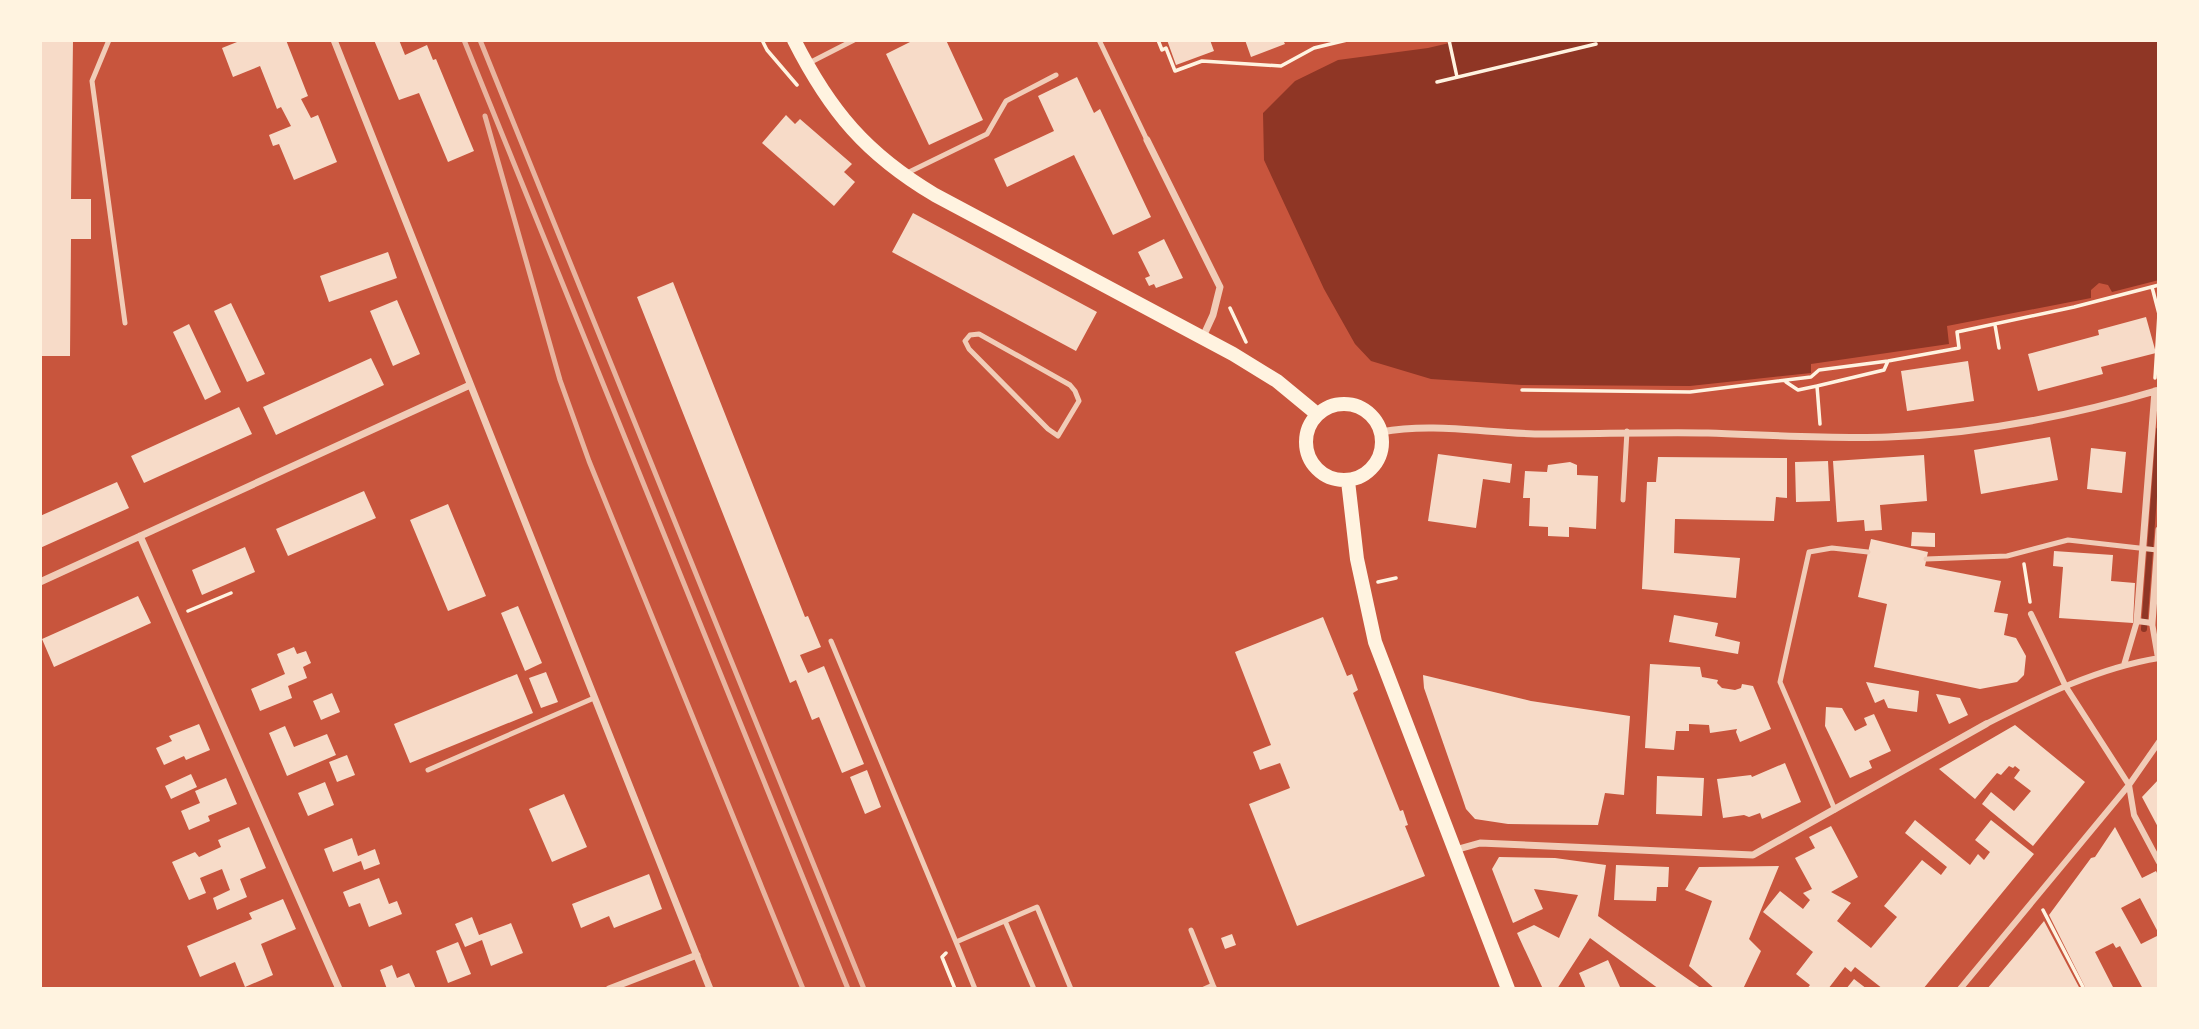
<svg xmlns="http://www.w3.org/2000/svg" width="2199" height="1029" font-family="Karla,sans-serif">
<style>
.water{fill:#8f3625}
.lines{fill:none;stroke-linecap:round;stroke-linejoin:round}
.stream{stroke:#8f3625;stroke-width:6}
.building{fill:#f7dbc8}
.path{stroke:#fff3e0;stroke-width:3.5}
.service{stroke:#f1ccb7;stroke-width:5}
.pedestrian{stroke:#f1ccb7;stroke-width:6}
.minor{stroke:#f1ccb7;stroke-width:7}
.secondary{stroke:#fff3e0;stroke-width:14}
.rail{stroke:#e9b49f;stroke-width:5}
</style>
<rect width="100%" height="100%" fill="#c8553d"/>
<path class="water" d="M1462 40H2159V280L2112 292 2108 285 2099 283 2091 290V298L1947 326 1949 344 1811 364V373L1690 386 1522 385 1431 379 1371 361 1355 344 1324 289 1264 160 1263 113 1295 81 1338 60 1428 48Z"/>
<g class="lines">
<path class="stream" d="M2144 629 2159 430"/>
</g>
<path class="building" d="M40 40H73L71 199H91V239H71L70 356H40Z
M242 40H286L308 96 301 99 311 118 318 115 337 162 294 180 279 144 273 146 269 135 291 126 281 107 277 109 260 66 233 77 222 48Z
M374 40H399L405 55 427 45 433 60 436 59 474 151 448 162 419 93 399 100Z
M914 40H946L983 120 929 145 886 54Z
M1167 40H1210L1214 51 1176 65Z
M1245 40H1283L1285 44 1251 57Z
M1077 77 1094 113 1100 109 1151 217 1113 235 1074 155 1007 187 994 159 1054 131 1038 96Z
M786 115 795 124 800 119 852 164 844 172 855 182 834 206 762 143Z
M913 213 1097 312 1076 351 892 252Z
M1164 239 1183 278 1156 288 1154 284 1149 286 1145 278 1150 276 1138 252Z
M388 252 397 278 329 302 320 276Z
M673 282 805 617 808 616 821 647 800 655 808 673 824 666 864 764 842 773 819 717 812 720 796 680 790 683 637 297Z
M397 300 420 354 393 366 370 311Z
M231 303 265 374 247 382 214 311Z
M2146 317 2156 353 2101 367 2103 374 2038 391 2028 354 2099 335 2098 330Z
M189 324 221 392 205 400 173 332Z
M371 358 384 385 276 435 263 407Z
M1968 361 1974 401 1907 411 1901 371Z
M239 407 252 434 144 483 131 456Z
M2050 437 2058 480 1981 494 1974 450Z
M2091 448 2126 452 2122 493 2087 489Z
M1438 454 1512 464 1510 483 1483 479 1476 528 1428 521Z
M1924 455 1927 501 1880 505 1882 530 1865 531 1864 520 1837 522 1833 461Z
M1658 457 1787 458V498L1776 497 1774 521 1675 519 1674 553 1740 558 1736 598 1642 589 1647 482H1656Z
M1828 461 1830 501 1796 502 1795 462Z
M1570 462 1577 465V475L1598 476 1596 529 1569 527V537L1548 536V527L1529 526 1530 498H1523L1525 471 1547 472 1548 465Z
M117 482 129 508 40 548V516Z
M364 491 376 518 288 556 276 529Z
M448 504 486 596 448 611 410 520Z
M1912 532 1935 533V547L1911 546Z
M1871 539 1928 552 1925 566 2001 581 1994 612 2008 614 2004 635 2016 638 2026 656 2024 675 2017 682 1980 689 1874 667 1887 604 1858 597Z
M245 547 255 572 202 595 192 570Z
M2054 551 2113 555 2111 581 2135 583 2133 623 2059 618 2063 567 2053 566Z
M138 596 151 623 54 667 42 639Z
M518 606 542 663 525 671 501 613Z
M1674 615 1718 623 1715 636 1740 642 1738 654 1669 642Z
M1323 617 1347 676 1352 674 1358 690 1353 693 1400 811 1403 810 1408 825 1405 826 1425 876 1297 926 1249 804 1290 788 1280 763 1260 770 1253 752 1271 745 1235 652Z
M294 647 297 654 306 651 311 663 303 667 307 678 288 686 292 698 260 711 251 689 285 674 277 654Z
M1650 664 1700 667 1702 677 1718 680 1717 683 1722 688 1735 690 1741 688 1742 684 1753 686 1771 729 1740 742 1736 732 1737 729 1710 733 1709 725 1689 724V731H1676L1674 750 1645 748Z
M546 672 558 702 541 708 529 678Z
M517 674 533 713 410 763 394 724Z
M1423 675 1531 701 1630 716 1624 795 1605 793 1598 825 1508 824 1475 819 1466 809 1462 797 1424 688Z
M1866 682 1919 691 1917 712 1888 708 1884 699 1875 703Z
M332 693 340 712 321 720 313 701Z
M1936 694 1960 698 1968 715 1949 724Z
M1826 707 1842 708 1855 731 1867 725 1864 718 1874 714 1891 751 1869 761 1872 768 1850 778 1825 726Z
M199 724 210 750 186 760 184 756 164 765 156 748 172 741 169 736Z
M2015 725 2085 782 2033 846 1982 804 1991 792 2014 811 2031 791 2014 778 2020 770 2015 766 2013 768 2009 766 2001 775 1997 773 1975 799 1939 769Z
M285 726 294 747 327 734 336 755 287 776 269 733Z
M347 755 355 775 337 782 329 762Z
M1785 763 1801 802 1762 819 1760 813 1749 817 1744 815 1723 818 1717 779 1751 775 1752 777Z
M867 770 881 807 865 814 850 777Z
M191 774 197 787 171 799 165 786Z
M1657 776 1704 778 1702 816 1656 814Z
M226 778 237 804 208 816 210 821 189 830 181 811 200 803 195 791Z
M2159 779V829L2142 797Z
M325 782 334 805 308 816 298 793Z
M564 794 587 847 552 862 529 809Z
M1915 820 1970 865 1978 854 1984 860 1990 852 1975 840 1991 820 2034 854 1923 989H1883L1855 967 1851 972 1845 967 1828 989H1807L1810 985 1796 974 1813 952 1763 912 1780 891 1803 909 1810 900 1803 893 1812 889 1795 858 1815 848 1809 837 1831 826 1858 877 1831 892 1851 903 1837 921 1871 948 1897 917 1884 906 1922 860 1941 875 1947 867 1905 833Z
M249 827 266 868 240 879 247 897 217 910 213 898 230 890 222 869 200 878 206 893 189 900 172 862 195 852 199 857 221 847 218 840Z
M2115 827 2142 878 2156 871 2159 877V934L2140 898 2121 908 2141 944 2159 935V989H2143L2120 946 2116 948 2113 943 2095 952 2114 989H2086L2049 915 2091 858 2095 857Z
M352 838 358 856 375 849 380 864 364 870 361 861 333 872 324 849Z
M1499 857 1555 858 1606 865 1598 916 1702 989H1659L1590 938 1557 989H1543L1517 933 1534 925 1559 938 1578 895 1534 889 1543 909 1513 923 1492 869Z
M1616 865 1669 867 1668 887H1657L1656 901 1614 900Z
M1779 866 1749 939 1761 951 1743 989H1715L1689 966 1712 901 1685 890 1699 867Z
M649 874 662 909 614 928 609 916 581 928 572 904Z
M379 878 389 904 397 901 402 914 369 927 360 903 349 907 343 892Z
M283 899 296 929 261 944 273 975 245 987 235 962 200 977 187 946 252 919 249 913Z
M472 917 479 935 511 923 523 953 491 966 482 940 465 947 455 924Z
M2044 921 2080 989H1987L2030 938Z
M1232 934 1236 945 1225 949 1221 938Z
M458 942 471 974 448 983 436 951Z
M1608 960 1620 987 1586 989 1579 973Z
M392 965 397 978 409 973 416 989H387L380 970Z
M1854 979 1867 989H1846Z"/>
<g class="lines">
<path class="path" d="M762 40 767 50 797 85
M1158 40 1162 50 1166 48 1175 71 1202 61 1281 66 1314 48 1347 40
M1449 40 1457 77
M1437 82 1596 44
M2152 287 2159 314 2155 378
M1230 308 1246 342
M1995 325 1999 348
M1786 382 1798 390 1817 386
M1522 390 1690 392 1811 377 1819 370 1888 361 1959 348 1957 332 2074 307 2159 285
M1820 424 1817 386 1884 370 1888 361
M2024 564 2030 602
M1378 582 1396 578
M188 611 231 593
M2043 910 2084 989
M946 953 942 957 955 989"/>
<path class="service" d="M109 40 92 81 125 323
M1099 40 1147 140
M809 63 854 40
M905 174 987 134 1006 101 1056 75
M979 334 1070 385 1075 391 1079 401 1058 436 1048 429 969 349 965 341 970 335Z
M1623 500 1627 431
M1926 559 2007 556 2068 540 2157 550
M831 641 956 942
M428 770 594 698
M1835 810 1780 682 1809 552 1832 548 1868 552
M1005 921 1034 989
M1191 930 1213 985
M975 989 956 942 1037 907 1071 989
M1204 989 1213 985 1215 989"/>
<path class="pedestrian" d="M2031 614 2066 687 2129 785 2134 815 2159 862
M2124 665 2137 621 2152 623 2158 658
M1986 724C2041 696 2098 668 2159 658
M1960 989 2129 785 2159 742"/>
<path class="minor" d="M334 40 710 989
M1147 140 1220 287 1213 315 1202 339
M1381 432C1435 422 1489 434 1544 434 1599 434 1653 432 1708 433 1768 435 1829 439 1888 437 1980 434 2071 416 2159 390
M140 536 339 989
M40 582 470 385
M2137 621 2155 391
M2152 623 2159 530
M1455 850 1480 843 1753 855 1986 724
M609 989 697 955"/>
<path class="secondary" d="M794 40C830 111 866 154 935 195L1233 354 1277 381 1317 414
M1306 442a38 38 0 1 1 76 0a38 38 0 1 1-76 0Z
M1348 481 1357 559 1375 642 1508 989"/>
<path class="rail" d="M464 40 848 989
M480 40 864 989
M485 116 560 380 589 461 803 989"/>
</g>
<rect width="2199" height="1029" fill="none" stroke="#fff3e0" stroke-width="84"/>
</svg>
